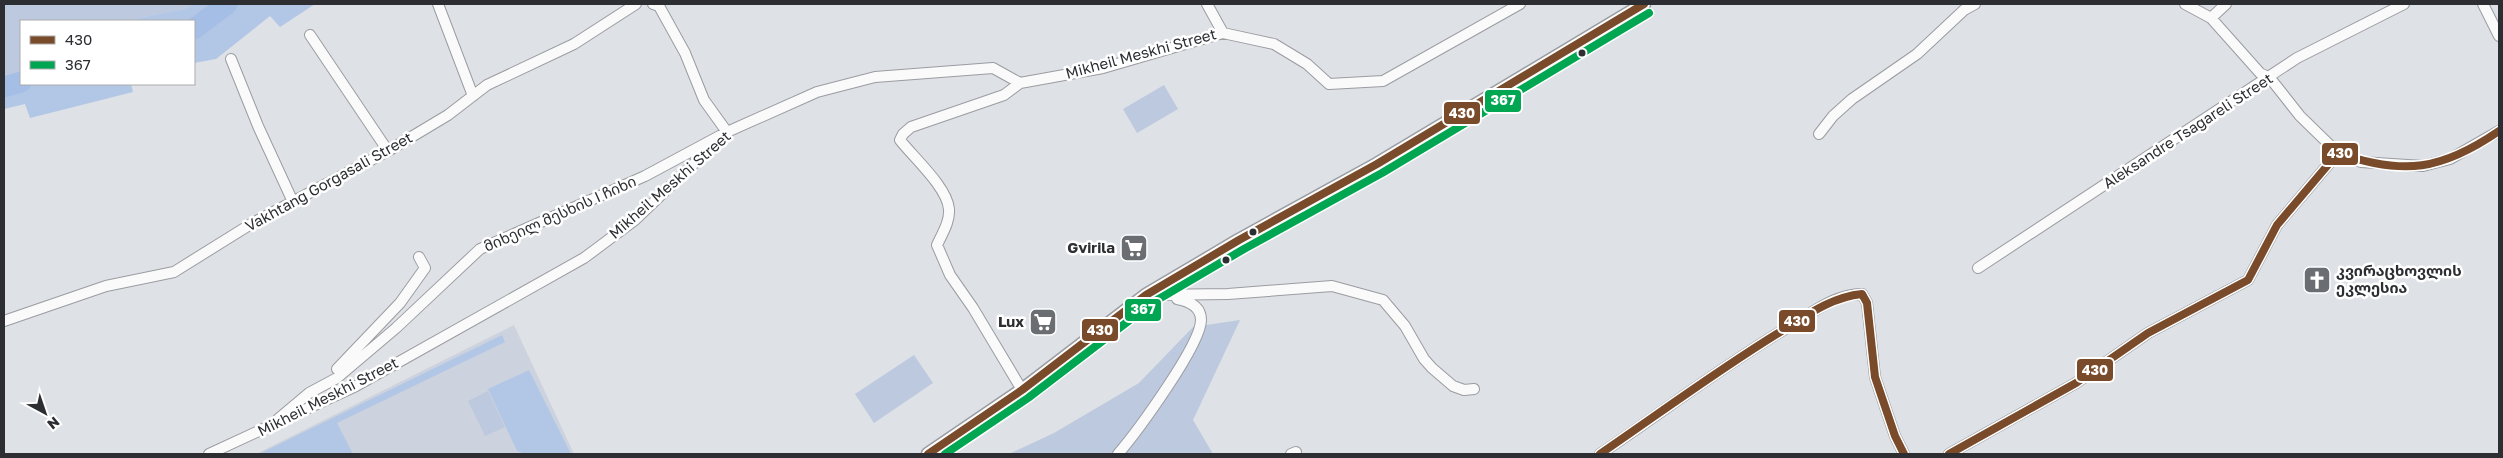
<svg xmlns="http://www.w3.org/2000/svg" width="2503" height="458" font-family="'Golos Text','Noto Sans Georgian',sans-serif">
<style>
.built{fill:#cdd3de}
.green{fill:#bdc9de}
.forest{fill:#b2c6e6}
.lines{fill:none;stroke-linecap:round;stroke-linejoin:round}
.river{stroke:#a5bee5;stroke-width:21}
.minor-casing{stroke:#9a9ca0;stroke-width:12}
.tertiary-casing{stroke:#9a9ca0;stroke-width:15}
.minor{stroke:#fafafb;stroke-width:10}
.tertiary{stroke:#fafafb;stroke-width:12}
.bus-1-casing{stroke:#fff;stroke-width:11}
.bus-2-casing{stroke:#fff;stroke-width:11}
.bus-1{stroke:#7a4b2a;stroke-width:8}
.bus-2{stroke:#00a651;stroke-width:8}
.bus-dot{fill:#2c2e32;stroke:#fff;stroke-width:2}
.labels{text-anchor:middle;stroke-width:5;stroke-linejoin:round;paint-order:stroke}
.street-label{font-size:15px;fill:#2c2e32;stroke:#fff}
.poi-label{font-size:15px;font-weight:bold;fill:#2c2e32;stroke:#fff;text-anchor:end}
.line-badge{stroke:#fff;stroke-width:2}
.badge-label{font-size:14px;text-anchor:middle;font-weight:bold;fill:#fff}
</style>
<rect width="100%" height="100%" fill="#dee1e6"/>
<path class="built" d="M514 325 574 454H256Z"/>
<path class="green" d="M4 4H194L186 9 123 21H21V71L4 77Z
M1164 85 1178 109 1137 133 1123 109Z
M1240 320 1193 420 1213 454H1009L1054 433 1139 383 1193 327Z
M914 355 933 383 874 423 855 394Z
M488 391 505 427 485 436 468 401Z"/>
<path class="forest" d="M194 4H315L280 27 270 16 216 59 194 63V21H123L185 9Z
M21 71V84H131L133 92 30 118 25 104 4 109V77Z
M502 335 505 342 337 423 353 454H259Z
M529 370 571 454H525L517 451 488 389Z"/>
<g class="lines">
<path class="river" d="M194 29 227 4
M4 87 21 82"/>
<g class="minor-casing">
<path id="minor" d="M438 4 473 96
M1207 4 1223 33
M2185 4 2211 18 2260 73 2270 78 2300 116 2338 153 2361 162 2423 166 2450 159 2499 131
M2483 4 2499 36
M2211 18 2226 4
M310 35 388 151
M231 59 258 126 293 202
M1020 83 1004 95 911 127 903 134 900 140C914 158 947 187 949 209 950 222 942 234 937 245L950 275 973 308 1022 390
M1819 134 1833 116 1852 99 1917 54 1964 10 1975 4
M1978 268 2297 58 2404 4
M1146 295 1228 294 1332 286 1383 300 1405 326 1424 359 1432 368 1453 386 1464 390 1474 389
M4 321 106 286 174 272 251 224 388 151 448 115 487 85 574 44 636 4
M337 369 400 303 425 268 419 257
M278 419 309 393 337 378 396 328 480 249 645 176 727 132 704 100 685 53 659 6 653 4
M209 454 356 386 584 258 635 220 727 132 817 92 875 77 993 68 1020 83 1103 68 1223 33 1274 44 1307 64 1329 84 1383 81 1520 4
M1118 454C1136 433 1201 345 1201 320 1201 306 1188 301 1177 299
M1291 454 1296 452
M1600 454C1664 411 1724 365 1790 326 1812 313 1835 294 1862 294L1867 303 1875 377 1895 436 1904 454
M1949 454 2076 383 2148 333 2248 280 2277 225 2338 153"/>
</g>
<g class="tertiary-casing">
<path id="tertiary" d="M928 454 1022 390 1146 295 1239 240 1377 164 1644 4"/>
</g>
<use href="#minor" class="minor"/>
<use href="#tertiary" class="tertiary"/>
<g class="bus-1-casing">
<path id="bus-1" d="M928 454 1022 390 1146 295 1239 240 1377 164 1644 4
M1600 454C1660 413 1718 370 1780 332 1806 316 1831 297 1862 294L1867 303 1875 377 1895 436 1904 454
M1949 454 2076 383 2148 333 2248 280 2277 225 2338 153C2404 176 2442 170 2499 131"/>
</g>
<g class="bus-2-casing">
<path id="bus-2" d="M945 454 1028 398 1152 303 1244 249 1382 173 1649 13"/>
</g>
<use href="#bus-1" class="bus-1"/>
<use href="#bus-2" class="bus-2"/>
</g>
<defs>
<g id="supermarket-square" transform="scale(1.4375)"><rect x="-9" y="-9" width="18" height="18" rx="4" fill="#6a6d71" stroke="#fff"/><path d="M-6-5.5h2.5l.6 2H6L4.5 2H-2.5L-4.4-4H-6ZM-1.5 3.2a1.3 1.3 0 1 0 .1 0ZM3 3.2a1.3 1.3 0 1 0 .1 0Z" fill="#fff"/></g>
<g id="church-square" transform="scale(1.4375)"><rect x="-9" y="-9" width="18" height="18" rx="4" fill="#6a6d71" stroke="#fff"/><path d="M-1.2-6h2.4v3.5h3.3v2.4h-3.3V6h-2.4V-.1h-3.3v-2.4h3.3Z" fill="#fff"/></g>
</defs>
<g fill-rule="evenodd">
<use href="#supermarket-square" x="1134" y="248"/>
<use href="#church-square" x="2317" y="280"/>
<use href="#supermarket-square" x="1043" y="322"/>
</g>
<g class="bus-dot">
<circle cx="1582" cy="53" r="4.5"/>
<circle cx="1253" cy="232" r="4.5"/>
<circle cx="1226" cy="260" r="4.5"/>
</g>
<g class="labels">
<g class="street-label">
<text transform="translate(1141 54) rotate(-15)" y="5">Mikheil Meskhi Street</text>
<text transform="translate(2188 131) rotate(-33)" y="5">Aleksandre Tsagareli Street</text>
<text transform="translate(329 182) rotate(-29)" y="5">Vakhtang Gorgasali Street</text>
<text transform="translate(670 185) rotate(-41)" y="5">Mikheil Meskhi Street</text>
<text transform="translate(560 214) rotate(-24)" y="5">მიხეილ მესხის I ჩიხი</text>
<text transform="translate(328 397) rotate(-27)" y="5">Mikheil Meskhi Street</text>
</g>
<g class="poi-label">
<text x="1115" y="253">Gvirila</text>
<text x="2336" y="276" text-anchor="start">კვირაცხოვლის<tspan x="2336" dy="17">ეკლესია</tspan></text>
<text x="1024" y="327">Lux</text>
</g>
</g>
<g class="line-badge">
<rect x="1484" y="89" width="38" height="24" rx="5" fill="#00a651"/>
<rect x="1443" y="101" width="38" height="24" rx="5" fill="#7a4b2a"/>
<rect x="2321" y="142" width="38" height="24" rx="5" fill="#7a4b2a"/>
<rect x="1124" y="298" width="38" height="24" rx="5" fill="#00a651"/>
<rect x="1778" y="309" width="38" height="24" rx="5" fill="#7a4b2a"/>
<rect x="1081" y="318" width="38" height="24" rx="5" fill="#7a4b2a"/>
<rect x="2076" y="358" width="38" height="24" rx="5" fill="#7a4b2a"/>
</g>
<g class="badge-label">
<text x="1503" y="105">367</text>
<text x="1462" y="118">430</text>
<text x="2340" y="158">430</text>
<text x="1143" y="314">367</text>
<text x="1797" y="326">430</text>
<text x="1100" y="335">430</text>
<text x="2095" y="375">430</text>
</g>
<rect width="2503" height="458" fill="none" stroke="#2c2e32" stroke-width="10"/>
<rect x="20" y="20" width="175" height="65" fill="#ffffff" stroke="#ababad"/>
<rect x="30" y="36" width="25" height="8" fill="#7a4b2a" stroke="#ababad"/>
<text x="65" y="45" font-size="15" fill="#2c2e32">430</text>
<rect x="30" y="61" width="25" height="8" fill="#00a651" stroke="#ababad"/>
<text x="65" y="70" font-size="15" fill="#2c2e32">367</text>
<g transform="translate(45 413) rotate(140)" stroke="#ffffff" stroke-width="4" paint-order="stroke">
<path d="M0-4L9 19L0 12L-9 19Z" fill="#2c2e32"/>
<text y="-8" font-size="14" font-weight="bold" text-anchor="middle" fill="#2c2e32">N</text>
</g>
</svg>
